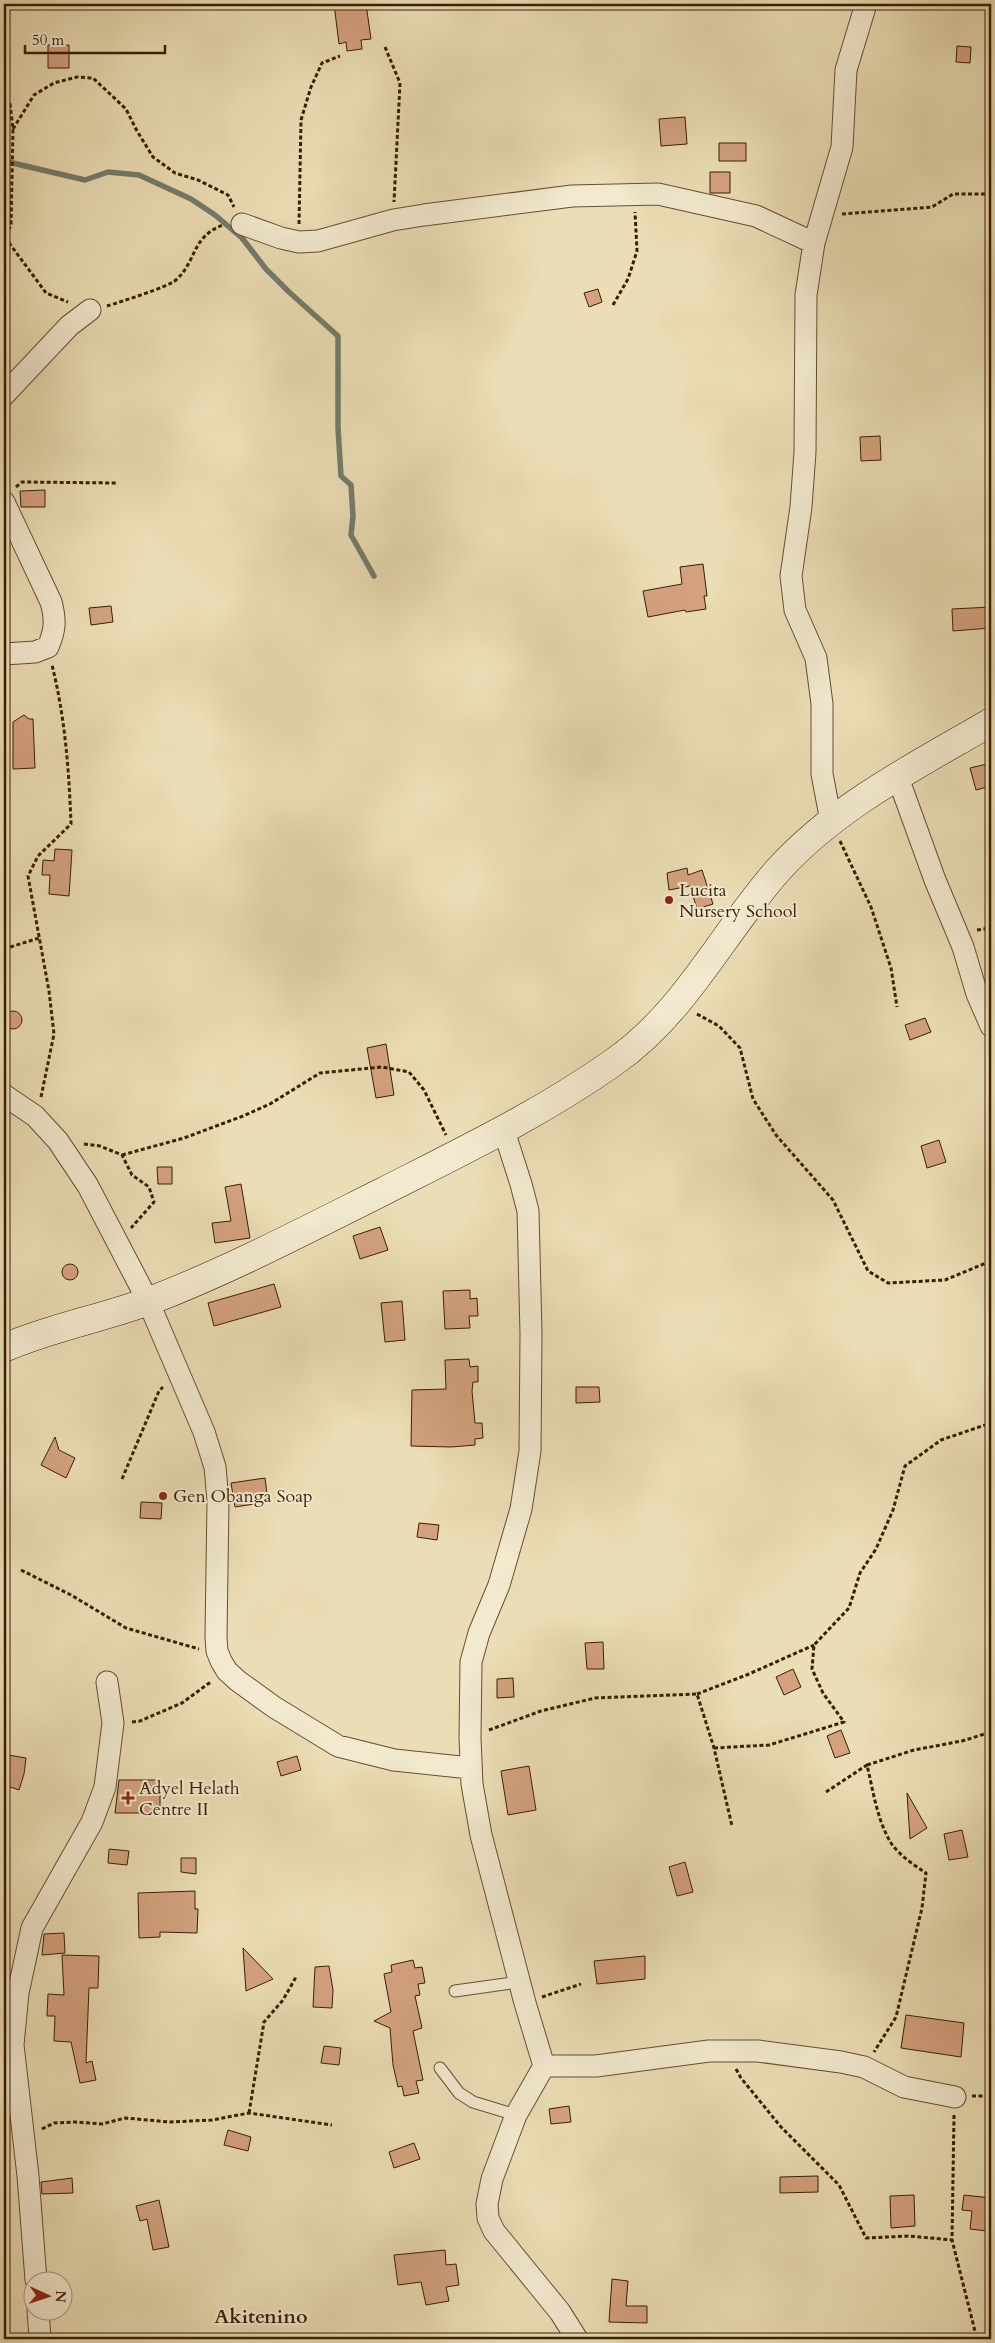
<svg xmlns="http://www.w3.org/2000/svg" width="995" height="2343" font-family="Cardo,serif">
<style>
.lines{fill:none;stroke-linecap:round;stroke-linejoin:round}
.stream{stroke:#737c6d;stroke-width:5.5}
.building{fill:#d4a27f;stroke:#391e04}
.lane-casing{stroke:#664e30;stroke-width:13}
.street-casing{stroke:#664e30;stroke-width:23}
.secondary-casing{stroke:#391e04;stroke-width:29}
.path{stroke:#391e04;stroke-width:3;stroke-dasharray:4 2.5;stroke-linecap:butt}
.lane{stroke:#f2e9cf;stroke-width:11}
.street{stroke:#f2e9cf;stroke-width:21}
.secondary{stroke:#f2e9cf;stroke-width:28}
.poi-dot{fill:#8f2418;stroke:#f2e9cf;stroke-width:2}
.labels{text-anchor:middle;stroke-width:4;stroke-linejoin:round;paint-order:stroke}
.poi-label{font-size:18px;fill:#391e04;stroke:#f2e9cf;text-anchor:start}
.quarter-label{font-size:20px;font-weight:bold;fill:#391e04;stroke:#f2e9cf}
</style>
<rect width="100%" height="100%" fill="#ebddb5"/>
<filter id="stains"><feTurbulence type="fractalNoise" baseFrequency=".004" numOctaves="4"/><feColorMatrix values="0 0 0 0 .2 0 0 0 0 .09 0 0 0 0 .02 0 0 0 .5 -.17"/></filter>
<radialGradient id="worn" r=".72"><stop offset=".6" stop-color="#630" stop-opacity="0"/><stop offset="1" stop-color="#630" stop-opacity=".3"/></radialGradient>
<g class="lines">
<path class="stream" d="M4 161 85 180 108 172 139 175 191 199 215 215 242 238 266 269 289 292 338 336V428L341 476 351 485 353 516 351 535 374 576"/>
</g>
<path class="building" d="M334 4H366L371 39 361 40 362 49 347 51 346 42 339 44Z
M48 45H69V68H48Z
M957 46 971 47 970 63 956 62Z
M685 117 687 144 661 146 659 119Z
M719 143H746V161H719Z
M710 172H730V193H710Z
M598 289 602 302 589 307 584 293Z
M880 436 881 460 861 461 860 437Z
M45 490V507H21L20 491Z
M703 564 707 596H704L706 609 686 612 685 610 648 617 643 591 682 584 680 567Z
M111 606 113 622 91 625 89 608Z
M991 607V628L953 631 952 609Z
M24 715 29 719H33L35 768 13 769V722Z
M991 763V786L976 790 970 768Z
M55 849 72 850 69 896 49 894 50 875H42L43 860 54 861Z
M687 868 688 875 702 870 713 904 697 909 690 886 669 890 667 873Z
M4 1020a9 9 0 1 1 18 0a9 9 0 1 1-18 0Z
M925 1018 931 1032 910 1040 905 1025Z
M386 1044 394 1095 376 1098 367 1048Z
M939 1140 946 1162 927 1168 921 1146Z
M157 1167H172V1184H158Z
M241 1184 250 1238 215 1243 212 1223 231 1221 225 1187Z
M380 1227 388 1250 360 1259 353 1236Z
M62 1272a8 8 0 1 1 16 0a8 8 0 1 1-16 0Z
M274 1284 281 1307 214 1326 208 1303Z
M470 1290V1299L477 1298 478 1316H469L470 1328 445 1329 443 1291Z
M402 1301 405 1340 385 1342 381 1303Z
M469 1359 470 1367 478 1366V1382H473L472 1391 475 1423H482L483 1438 475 1439V1445L451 1447 411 1446 412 1390 446 1389 445 1360Z
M576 1387H599L600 1402 576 1403Z
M55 1437 59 1450 75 1458 66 1478 41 1465Z
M265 1478 268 1502 235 1507 231 1483Z
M141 1502 162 1503 161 1519 140 1518Z
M419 1523 439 1525 437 1540 417 1537Z
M603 1642 604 1669H587L585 1643Z
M793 1669 801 1687 784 1695 776 1677Z
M513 1678 514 1697 497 1698V1679Z
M841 1730 850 1753 835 1758 827 1736Z
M8 1755 26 1758 24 1774 19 1790 4 1785Z
M297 1756 301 1770 281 1776 277 1762Z
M529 1766 536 1810 508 1815 501 1771Z
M119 1780H160V1813H115Z
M907 1793 927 1828 910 1839Z
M962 1830 968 1857 949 1860 944 1834Z
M109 1849 129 1851 127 1865 108 1863Z
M181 1858H196V1874L181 1872Z
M685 1862 693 1892 677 1896 669 1867Z
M195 1891V1909H198L197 1933 160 1932V1937L139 1938 138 1893Z
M64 1933 65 1953 42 1955 44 1934Z
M243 1948 273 1979 246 1991Z
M62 1955 99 1956 98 1988H89L86 2063 92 2061 96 2080 80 2083 71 2042 54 2041 55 2016H47L48 1994 64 1995Z
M645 1956V1979L597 1984 594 1961Z
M413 1960 415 1968 422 1967 425 1983 418 1984 420 1995 415 1996 422 2028 413 2031 423 2080 416 2081 419 2093 404 2096 402 2086 398 2087 393 2065 390 2028 374 2021 391 2012 384 1974 392 1972 391 1965Z
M329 1966 333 1990 332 2008 313 2007 315 1967Z
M906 2015 964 2023 961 2057 901 2048Z
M324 2046 341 2048 339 2065 321 2063Z
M569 2106 571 2122 551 2124 549 2109Z
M228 2130 251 2137 248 2151 224 2145Z
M414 2143 420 2159 394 2168 389 2152Z
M818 2176V2192L780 2193V2177Z
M72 2178 73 2193 42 2194 41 2182Z
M914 2195 915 2226 891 2228 890 2196Z
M964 2195 991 2198 987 2231 970 2229 972 2211 962 2210Z
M159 2200 169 2247 153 2250 147 2219 140 2221 136 2206Z
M445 2250 446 2265 456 2264 459 2285 446 2287 449 2301 426 2305 421 2282 398 2285 394 2255Z
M612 2279 628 2281 626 2306H647V2323L609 2322Z"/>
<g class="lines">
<g class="lane-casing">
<path id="lane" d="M455 1991 519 1982
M440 2068 459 2093 473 2102 516 2115"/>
</g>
<g class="street-casing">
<path id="street" d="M242 224 281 238 299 242 318 241 393 220 424 215 572 196 658 194 756 216 814 243
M4 395 69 326 90 310
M4 502 51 602C56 620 55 631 48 647L35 652 4 654
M897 775 935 880 963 947 977 994 991 1026
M831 821 822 774V704L816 658 795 610 791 576 801 507 805 452 806 295 814 243 842 147 846 70 866 4
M4 1095 35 1116 58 1141 88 1186 148 1301 204 1432 215 1467 218 1501 216 1637 217 1651 221 1661 227 1671 238 1681 274 1707 338 1746 394 1760 470 1768
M504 1131 521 1184 528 1211 531 1334 530 1451 521 1509 499 1585 479 1633 471 1662 470 1738 472 1784 481 1835 525 2003 544 2066 516 2115 492 2179 487 2204 488 2218 494 2231 560 2312 577 2339
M544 2066H596L709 2051H758L841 2062 864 2067 904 2087 955 2097
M36 2280 28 2176 13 2045 18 1993 32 1928 92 1822 105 1787 113 1723 107 1682
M38 2310 40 2339"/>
</g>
<g class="secondary-casing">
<path id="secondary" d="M4 1348C49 1328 104 1318 152 1300 232 1269 308 1229 384 1191 463 1151 542 1113 614 1062 686 1012 723 931 780 868 839 804 918 765 991 722"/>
</g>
<path class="path" d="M385 47 400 83 394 202
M4 92 10 104 13 129 11 226 4 236 46 293 68 302
M13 129 34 95 54 83 77 77 93 78 126 109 137 131 153 157 175 173 198 180 228 195 234 207
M842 214 932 207 953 194H991
M299 224 301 120 311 87 322 63 340 56
M613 305 628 279 637 251 635 212
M107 306C120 302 168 287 176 280 197 261 191 237 223 225
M16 487 22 482 116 483
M840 841 871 907 891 968 897 1007
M977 930 991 928
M4 949 39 938
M697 1014 719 1026 740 1048 753 1099 776 1135 833 1200 868 1271 888 1283 945 1280 991 1261
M41 1097 54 1034 49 991 28 876 38 856 71 824C69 770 65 717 52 665
M84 1144 100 1146 122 1155 132 1175 149 1187 154 1202 131 1228
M122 1155 184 1138 243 1116 270 1104 320 1073 382 1067 409 1072 424 1090 446 1135
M122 1479 159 1391 163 1387
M21 1570 71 1595 126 1628 199 1649
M697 1694 749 1674 814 1645
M132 1722 140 1721 182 1703 212 1681
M489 1730 541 1711 595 1698 697 1694 714 1748 732 1826
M714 1748 769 1745 844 1722 823 1693 812 1669 814 1645 849 1608 860 1573 876 1549 893 1510 905 1466 941 1440 991 1423
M867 1765 914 1750 962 1741 991 1732
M826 1792 867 1765C873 1790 877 1820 891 1843 899 1855 914 1865 926 1873L922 1908 896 2017 874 2052
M542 1997 581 1984
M736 2069 741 2078 781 2127 839 2185 866 2238 909 2236 952 2240
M972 2096H991
M249 2113 264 2022 283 2000 296 1977
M954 2115 952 2240 977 2339
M42 2129 54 2123 75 2122 102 2124 125 2118 170 2122 212 2120 249 2113 332 2125"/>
<use href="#lane" class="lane"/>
<use href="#street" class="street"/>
<use href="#secondary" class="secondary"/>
</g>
<g class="poi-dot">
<circle cx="669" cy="900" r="5"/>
<circle cx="163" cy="1496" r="5"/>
<path d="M125.5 1790.5h5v5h5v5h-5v5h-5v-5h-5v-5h5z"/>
</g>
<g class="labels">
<g class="poi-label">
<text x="679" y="896">Lucita<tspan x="679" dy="21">Nursery School</tspan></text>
<text x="173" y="1502">Gen Obanga Soap</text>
<text x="139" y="1794">Adyel Helath<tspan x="139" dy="21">Centre II</tspan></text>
</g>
<g class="quarter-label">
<text x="261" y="2323">Akitenino</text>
</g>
</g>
<rect width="995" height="2343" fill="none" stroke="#ebddb5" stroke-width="20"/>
<rect x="5" y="5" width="985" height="2333" fill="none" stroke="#391e04" stroke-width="2.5"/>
<rect x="10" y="10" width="975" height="2323" fill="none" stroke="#391e04"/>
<g transform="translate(48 2296) rotate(93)"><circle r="24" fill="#f2e9cf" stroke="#a8987e"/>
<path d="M0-4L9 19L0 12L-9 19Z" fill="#8f2418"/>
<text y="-8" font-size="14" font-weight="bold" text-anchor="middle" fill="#391e04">N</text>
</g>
<path d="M25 45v8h140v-8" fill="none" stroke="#391e04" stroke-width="2.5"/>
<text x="32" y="45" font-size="15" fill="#391e04" stroke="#f2e9cf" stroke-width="4" paint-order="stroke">50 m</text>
<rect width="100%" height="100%" filter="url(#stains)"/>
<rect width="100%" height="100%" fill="url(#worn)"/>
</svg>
